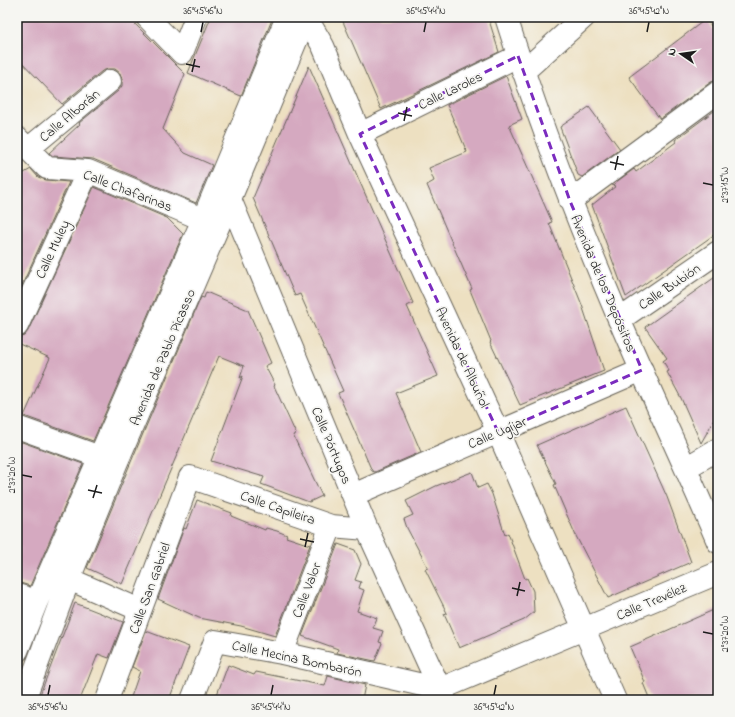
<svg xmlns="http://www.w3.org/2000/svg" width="735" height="717" font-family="'Indie Flower',sans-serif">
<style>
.building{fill:#d5a9c0}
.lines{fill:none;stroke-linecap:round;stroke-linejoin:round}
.minor-casing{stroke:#656156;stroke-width:24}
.minor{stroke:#fff;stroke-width:22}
.marked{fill:none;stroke:#7b2cbf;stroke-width:3;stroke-dasharray:8 5;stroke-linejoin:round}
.ticks{fill:none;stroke:#1c1c1c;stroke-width:1.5}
.labels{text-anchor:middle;stroke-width:3.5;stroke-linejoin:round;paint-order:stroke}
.street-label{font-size:14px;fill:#1c1c1c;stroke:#f6f6f2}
.neatline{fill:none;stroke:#1c1c1c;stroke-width:1.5}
.ticks-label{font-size:10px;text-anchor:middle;fill:#1c1c1c}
</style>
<rect width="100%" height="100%" fill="#f6f6f2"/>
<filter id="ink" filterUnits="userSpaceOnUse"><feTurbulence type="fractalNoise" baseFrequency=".025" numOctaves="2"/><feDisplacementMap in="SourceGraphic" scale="8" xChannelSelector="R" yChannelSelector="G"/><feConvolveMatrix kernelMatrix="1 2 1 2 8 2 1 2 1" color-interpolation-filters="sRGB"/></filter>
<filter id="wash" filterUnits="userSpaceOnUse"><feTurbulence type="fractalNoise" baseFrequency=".012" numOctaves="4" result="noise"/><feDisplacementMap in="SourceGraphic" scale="16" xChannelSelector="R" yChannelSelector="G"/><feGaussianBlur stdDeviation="0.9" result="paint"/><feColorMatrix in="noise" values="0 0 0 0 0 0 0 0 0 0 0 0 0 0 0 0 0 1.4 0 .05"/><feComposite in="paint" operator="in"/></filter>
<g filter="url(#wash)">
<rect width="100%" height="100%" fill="#ede0c1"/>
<g id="blocks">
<path class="building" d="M27 17H128L185 74 163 129 185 153 212 165 196 203 93 159 53 156 49 153 80 124 79 123 118 91 122 86V79L120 73 115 69H108L102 71 62 104 17 57V26Z
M211 17H273L241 96 188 73Z
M341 17H488L499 52 381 109Z
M706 19 718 35V80L711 82 660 119 629 77Z
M309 66 413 303 407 306 438 376 396 393 421 452 375 472 372 471 338 393 343 391 300 294 295 296 253 198Z
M506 76 522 119 509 125 552 222 549 223 582 305 604 371 520 405 490 342 491 341 470 290 472 289 427 185 434 181 429 168 467 152 447 105Z
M589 107 620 149 582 177 578 175 560 127Z
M718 108V232L626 297 592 205 616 186 612 185 634 169 636 172 676 142 675 140Z
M31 169 38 177 46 180 69 182 17 296V172L24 173Z
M94 187 167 218 183 234 93 441 24 416 50 358 17 343V338L24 336 28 331Z
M718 275V413L701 443 681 398 667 372 669 371 663 361 667 358 645 327Z
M206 292 248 310 271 363 265 366 275 385 274 386 296 434 293 435 322 496 309 502 261 484 264 477 211 461 243 376 240 378 244 366 219 356 122 584 87 568 128 469 201 297 204 298Z
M626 406 667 497 691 562 608 598 576 536 554 485 556 484 537 445Z
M22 442 83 464 30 586 17 582V445Z
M472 472 478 488 487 484 492 494 505 535 508 533 525 579 527 578 533 591 534 612 524 620 459 648 444 614 447 613 425 569 428 568 407 528 404 519 413 515 406 501 436 486Z
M197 500 232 513 231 516 265 530 266 528 277 531 287 535 286 537 310 545 275 636 241 626 199 618 158 599 184 528 186 529Z
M338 544 355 550 361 564 355 580 361 582 359 588 364 590 357 611 377 618 373 628 383 631 379 642 382 643 375 661 337 653 338 649 302 636Z
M75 603 123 622 109 658 98 654 80 700H38Z
M718 608V700H650L643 683 645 682 630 647Z
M146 631 189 647 169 700H130L140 671 132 667Z
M228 665 254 675 256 672 325 686 328 676 365 685 362 700H215Z"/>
</g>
</g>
<g filter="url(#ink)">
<use href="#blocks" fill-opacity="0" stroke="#656156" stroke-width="1"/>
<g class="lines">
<g class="minor-casing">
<path id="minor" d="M147 17 182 53 196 17
M306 17 323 46 360 134 498 432 615 700
M506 17C538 120 577 220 619 319 651 394 686 467 718 542
M523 72 584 17
M360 134 518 56
M17 138 47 168 88 171 202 219
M28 149 110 81
M230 199 367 529 445 700
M570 201 718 92
M619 320 718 252
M17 326 88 171
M17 427 100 457
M686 468 718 449
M353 495 642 370
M69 579 140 610
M17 595 37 601
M17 651 37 601 207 210 287 17
M282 653 331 526
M440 689 718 573
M24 700 69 579 116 464 230 199 306 17
M107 700 190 477 331 526 367 529
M192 700 215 641 282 653 440 689"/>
</g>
<use href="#minor" class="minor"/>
</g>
</g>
<path class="marked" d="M518 56 570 201 642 370 498 432 360 134Z"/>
<path class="ticks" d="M201 32 203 22M424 32 426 22M647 32 649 22M186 64 200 67M192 72 195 59M398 113 412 116M404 121 407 107M610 162 624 165M615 170 618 156M703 183 713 185M22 475 32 477M88 490 102 493M93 498 97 485M300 539 314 542M305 547 308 533M512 588 525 591M517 596 520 582M703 632 713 634M48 695 50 685M271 695 273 685M494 695 496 685"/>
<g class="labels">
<g class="street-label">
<text transform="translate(450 90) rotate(-26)" y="5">Calle Laroles</text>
<text transform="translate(69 115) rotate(-40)" y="5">Calle Alborán</text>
<text transform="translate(128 190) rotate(21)" y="5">Calle Chafarinas</text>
<text transform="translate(52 249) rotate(-65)" y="5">Calle Muley</text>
<text transform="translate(604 283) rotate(67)" y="5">Avenida de los Depósitos</text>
<text transform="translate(669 286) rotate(-34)" y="5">Calle Bubión</text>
<text transform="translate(162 357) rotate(-67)" y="5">Avenida de Pablo Picasso</text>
<text transform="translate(463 357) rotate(65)" y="5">Avenida de Albuñol</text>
<text transform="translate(497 432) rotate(-23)" y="5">Calle Ugíjar</text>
<text transform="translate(332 445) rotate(67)" y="5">Calle Pórtugos</text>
<text transform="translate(278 507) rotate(19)" y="5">Calle Capileira</text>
<text transform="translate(149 588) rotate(-70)" y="5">Calle San Gabriel</text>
<text transform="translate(306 590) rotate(-69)" y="5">Calle Valor</text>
<text transform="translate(651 601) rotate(-23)" y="5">Calle Trevélez</text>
<text transform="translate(297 658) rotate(12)" y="5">Calle Mecina Bombarón</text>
</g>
</g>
<rect width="735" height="717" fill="none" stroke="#f6f6f2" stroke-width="44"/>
<g transform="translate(681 54) rotate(283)" stroke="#f6f6f2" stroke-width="3" paint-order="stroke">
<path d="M0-3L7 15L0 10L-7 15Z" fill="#1c1c1c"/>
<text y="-6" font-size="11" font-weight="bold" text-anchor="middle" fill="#1c1c1c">N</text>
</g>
<rect x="22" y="22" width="691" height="673" class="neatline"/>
<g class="ticks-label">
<text x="203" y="14">36°45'46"N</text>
<text x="426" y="14">36°45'44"N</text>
<text x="649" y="14">36°45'42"N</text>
<text transform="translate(724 185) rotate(-90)" y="4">2°37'15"W</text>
<text transform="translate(11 475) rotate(-90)" y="4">2°37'20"W</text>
<text transform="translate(724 634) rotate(-90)" y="4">2°37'20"W</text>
<text x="48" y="710">36°45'46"N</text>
<text x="271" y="710">36°45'44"N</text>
<text x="494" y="710">36°45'42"N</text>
</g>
</svg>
